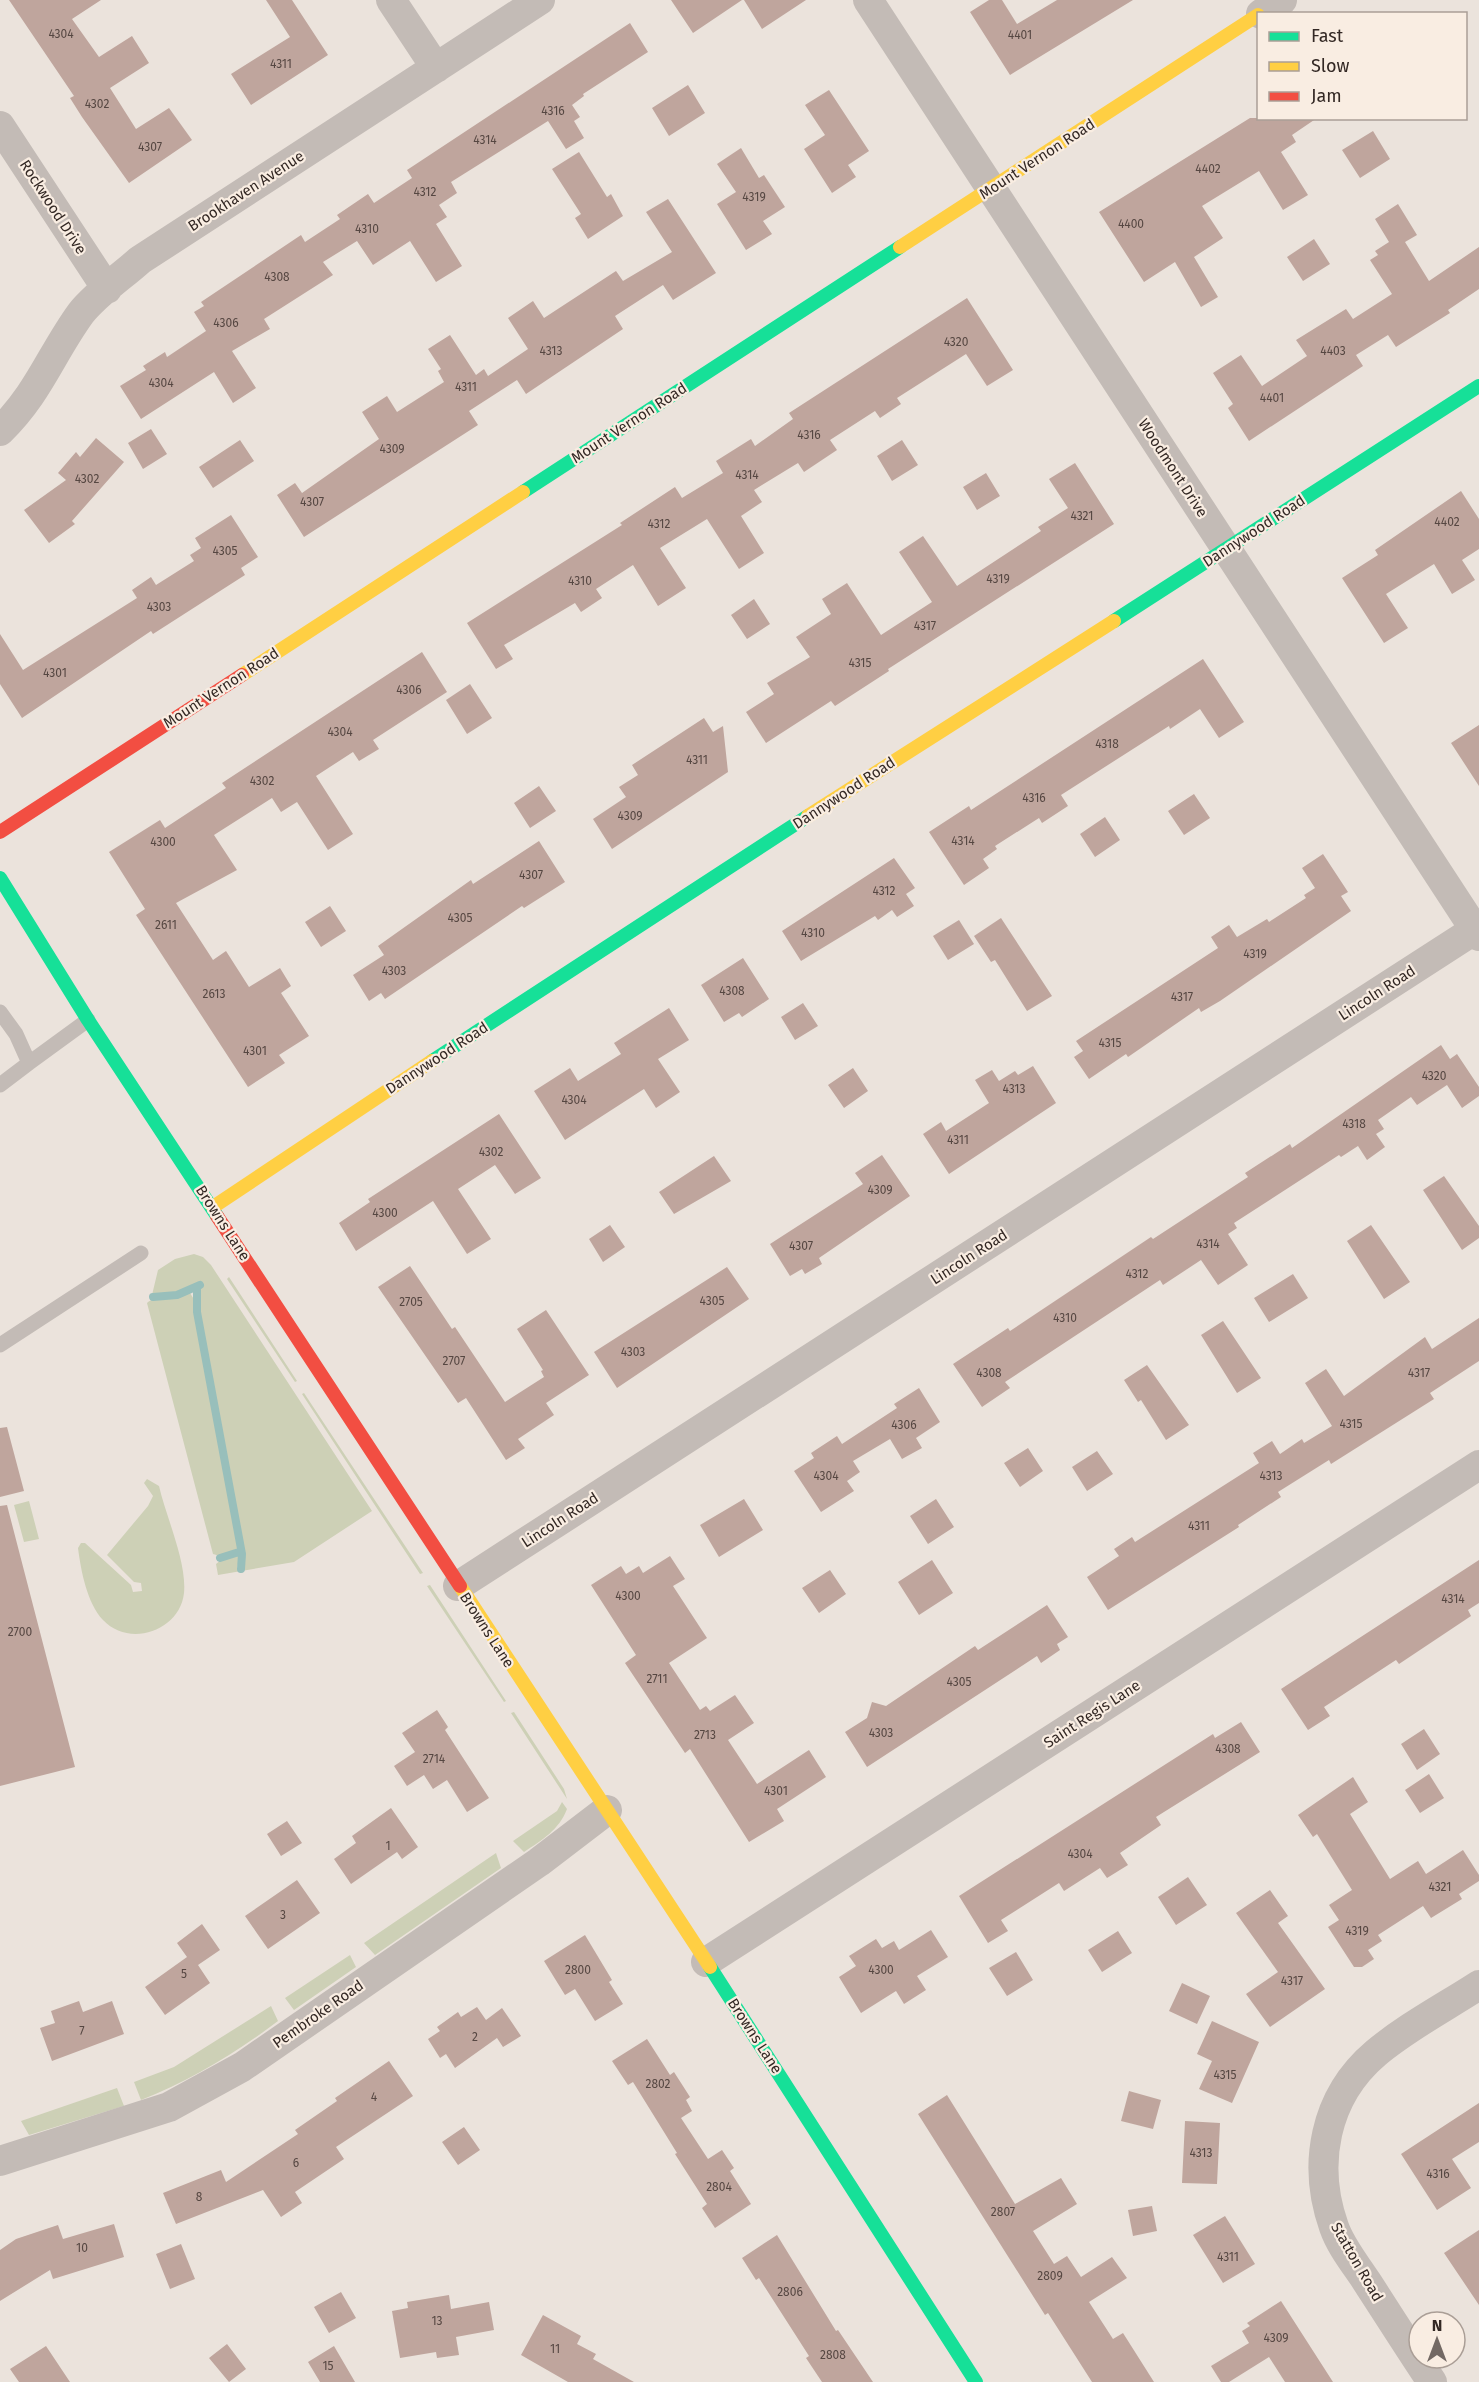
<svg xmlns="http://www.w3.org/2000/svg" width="1479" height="2382" font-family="'Fira Sans',sans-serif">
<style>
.green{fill:#cdd0b6}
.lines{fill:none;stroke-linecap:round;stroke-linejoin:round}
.stream{stroke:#98bfbb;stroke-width:8}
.building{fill:#bfa59d}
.lane{stroke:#c3bbb6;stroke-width:15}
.street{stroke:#c3bbb6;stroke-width:30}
.fast{stroke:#16e098;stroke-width:14}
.slow{stroke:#ffcf43;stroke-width:14}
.jam{stroke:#f24e42;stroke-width:14}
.labels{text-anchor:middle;stroke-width:4.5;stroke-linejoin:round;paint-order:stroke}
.number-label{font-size:12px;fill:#564742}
.street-label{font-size:15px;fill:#332824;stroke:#f9ede2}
</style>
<rect width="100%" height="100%" fill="#ebe3dc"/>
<path class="green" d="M194 1254 203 1257 211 1265 372 1511 294 1562 218 1575 216 1564 222 1559 240 1555 237 1568 242 1570 245 1568 201 1318 199 1289 202 1285 199 1283 178 1292 152 1295 158 1270 175 1259Z
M229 1277 297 1381 295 1382 227 1279Z
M190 1293 195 1301 239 1550 220 1556 213 1554 147 1303C156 1295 177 1297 190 1293Z
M304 1393 423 1573 420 1574 302 1394Z
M147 1479 159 1486C166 1517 187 1562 184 1593 180 1631 129 1648 103 1620 87 1603 81 1571 78 1548L81 1543H85L131 1585 133 1592 142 1591 141 1583 134 1582 107 1555 148 1506 153 1496 144 1483Z
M29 1501 39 1539 24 1542 14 1505Z
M430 1585 506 1701 504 1702 427 1586Z
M514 1712 564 1789 567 1799 511 1713Z
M562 1802 567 1809C559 1830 542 1840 524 1852L513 1841 557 1811Z
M496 1853 501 1868 375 1955 364 1943Z
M350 1955 356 1967 294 2010 285 1998Z
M271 2006 278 2021C236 2053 190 2081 141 2100L134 2082 174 2067Z
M117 2088 124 2106 29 2135 21 2121Z"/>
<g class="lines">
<path class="stream" d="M197 1287V1312L242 1554 241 1569
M153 1297 177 1295 200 1285
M220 1558 239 1552"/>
</g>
<path class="building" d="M9 0H101L72 19 99 57 132 36 149 63 110 88 136 129 169 108 192 140 129 183 82 117 70 98 74 96Z
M266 0H292L328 55 251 105 231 74 290 37Z
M671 0H742L693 33Z
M744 0H806L762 29Z
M989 0H1002L1017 24 1057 0H1133L1010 75 970 12Z
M630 23 648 52 583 94 584 96 572 105 580 117 574 121 584 138 566 149 548 121 451 182 457 193 439 205 447 217 436 224 462 266 436 282 410 241 373 265 357 241 323 262 333 275 264 319 270 329 232 351 256 388 233 403 214 372 141 419 120 386 146 370 143 366 165 352 167 357 206 331 194 312 204 306 201 302 301 235 305 242 340 219 337 215 368 194 374 203 412 178 407 170Z
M688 85 705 113 669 136 652 108Z
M829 90 869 151 848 165 856 177 832 193 804 149 825 135 805 105Z
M1250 118H1317L1292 135 1296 142 1281 152 1308 195 1283 210 1259 171 1202 206 1223 238 1194 257 1218 297 1201 307 1175 262 1144 282 1099 212Z
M1373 131 1390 159 1360 178 1342 150Z
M741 148 759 178 764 175 785 207 763 221 772 234 746 250 717 204 736 192 717 164Z
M579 152 607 197 611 194 623 216 588 239 575 218 581 214 552 169Z
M668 199 716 273 673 300 663 285 615 316 623 329 526 394 517 380 469 411 478 425 304 537 277 495 295 483 302 493 379 439 362 412 387 396 397 412 444 382 438 371 441 369 428 349 450 335 476 375 484 369 488 376 528 349 508 318 533 301 544 318 616 271 623 281 672 252 646 212Z
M1398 204 1417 235 1405 242 1429 281 1479 247V289L1448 310 1450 313 1396 347 1388 335 1356 355 1363 366 1249 441 1228 408 1233 404 1213 373 1241 355 1262 386 1307 356 1296 340 1346 309 1353 319 1392 294 1370 260 1378 255 1375 251 1389 242 1375 219Z
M1314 239 1330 264 1303 281 1287 257Z
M967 298 1013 370 987 386 966 354 897 398 901 404 880 418 875 411 830 440 837 450 804 472 798 463 754 490 762 502 741 516 764 553 739 569 707 519 660 548 686 588 658 606 633 565 596 589 602 598 581 612 575 603 504 645 513 659 496 669 467 623 622 525 620 523 675 487 682 498 723 473 716 461 751 439 755 446 793 419 789 413Z
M151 429 167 454 143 469 128 443Z
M96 438 124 462 72 521 75 524 49 543 24 510 66 480 58 473 76 452 80 457Z
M240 440 254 461 213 488 199 467Z
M902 440 918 465 892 481 877 456Z
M1075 463 1114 524 888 669 889 671 835 706 831 701 766 743 746 712 774 694 767 683 810 657 796 637 831 614 822 599 847 583 881 635 932 602 899 552 923 536 957 586 1041 531 1038 527 1068 508 1049 479Z
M986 473 1000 496 977 510 963 487Z
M1461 491 1479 519V549L1462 560 1475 580 1452 594 1434 564 1386 594 1408 628 1384 643 1342 578 1378 555 1375 550Z
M231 515 258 557 241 568 245 575 153 634 151 631 22 718 0 684V634L23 670 137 598 132 590 151 577 156 585 194 561 190 555 201 548 195 538Z
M754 599 770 624 747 639 731 615Z
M422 652 447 692 373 740 379 749 359 761 353 752 316 776 353 834 328 850 297 802 281 812 272 798 214 835 237 870 176 903 213 960 226 951 249 987 280 968 291 986 281 993 309 1036 279 1055 285 1063 248 1087 136 915 145 909 109 852 160 820 165 828 226 788 222 783Z
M1203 659 1244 722 1219 738 1200 709 1170 729 1169 726 1061 795 1068 806 1042 823 1039 818 995 846 997 849 983 859 989 868 964 885 929 832 969 806 971 810Z
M470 684 492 718 467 734 446 700Z
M704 718 713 732 723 726 728 772 612 849 593 819 626 797 619 787 638 775 632 765Z
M1479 725V786L1451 743Z
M539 786 556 811 530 828 514 803Z
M1194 794 1210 818 1184 835 1168 811Z
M1105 817 1120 840 1095 857 1080 834Z
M539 841 565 882 524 908 522 906 385 999 381 993 369 1001 353 975 384 955 378 946 471 880 473 884Z
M1323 854 1348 892 1341 896 1351 911 1220 1001 1201 1012 1199 1008 1128 1057 1126 1054 1089 1079 1074 1057 1083 1051 1076 1041 1218 948 1211 937 1229 925 1237 937 1267 919 1269 922 1306 898 1304 895 1315 888 1302 868Z
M894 858 915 888 906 894 914 906 897 917 892 910 878 920 875 916 801 961 782 931Z
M330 906 346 931 321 947 305 922Z
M1001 918 1052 996 1027 1011 995 960 991 962 974 936Z
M959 920 974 944 948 960 933 936Z
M743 958 769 999 742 1017 739 1013 724 1022 701 985Z
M803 1003 818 1026 795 1040 781 1017Z
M669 1008 689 1040 658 1059 680 1092 656 1108 644 1089 565 1140 534 1091 570 1068 578 1081 621 1054 614 1043Z
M1441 1045 1450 1059 1457 1054 1479 1087V1096L1462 1108 1447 1085 1417 1105 1411 1097 1378 1120 1384 1129 1376 1134 1385 1147 1367 1160 1358 1146 1341 1157 1339 1155 1234 1223 1237 1228 1228 1234 1248 1265 1218 1285 1201 1260 1163 1285 1160 1280 1005 1382 1010 1388 982 1407 953 1364 1008 1328 1010 1331 1151 1237 1153 1239 1248 1177 1245 1173 1290 1144 1292 1148Z
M1033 1066 1056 1103 949 1174 923 1134 941 1122 946 1131 989 1103 975 1080 992 1070 999 1081 1015 1071 1018 1075Z
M853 1068 868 1091 844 1108 828 1085Z
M499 1114 541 1178 515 1194 495 1165 458 1189 491 1239 467 1254 433 1201 356 1251 339 1223 370 1202 368 1199Z
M882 1155 910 1196 819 1258 822 1264 805 1274 802 1269 790 1276 770 1244 863 1184 855 1173Z
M714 1156 731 1181 674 1214 659 1192Z
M1444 1176 1479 1226V1238L1462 1250 1423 1190Z
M610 1225 625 1247 603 1262 589 1239Z
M1371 1225 1410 1282 1384 1299 1347 1241Z
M410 1266 452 1329 455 1327 505 1402 544 1377 541 1371 543 1370 517 1329 546 1310 589 1375 546 1403 554 1415 518 1439 525 1448 506 1460 466 1398 458 1403 378 1287Z
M727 1267 749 1299 617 1388 594 1352Z
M1293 1274 1308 1298 1269 1322 1254 1298Z
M1479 1318V1361L1430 1393 1434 1399 1331 1464 1329 1460 1278 1492 1281 1497 1238 1525 1239 1527 1108 1610 1087 1577 1119 1556 1114 1549 1132 1537 1135 1542 1259 1463 1253 1453 1272 1441 1280 1454 1302 1439 1304 1443 1332 1426 1305 1383 1326 1369 1344 1396 1425 1337 1432 1349Z
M1223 1321 1261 1378 1237 1393 1201 1335Z
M1147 1365 1189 1425 1166 1440 1141 1400 1138 1402 1124 1380Z
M919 1388 940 1422 916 1438 922 1448 902 1459 890 1439 853 1461 860 1472 847 1481 854 1491 821 1512 794 1471 814 1458 811 1453 837 1436 842 1444 897 1408 894 1404Z
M7 1427 24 1491 0 1497V1428Z
M1028 1448 1043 1471 1020 1487 1004 1463Z
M1097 1451 1113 1474 1087 1491 1072 1467Z
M744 1499 763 1530 719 1557 700 1525Z
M936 1499 954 1527 928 1544 910 1516Z
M7 1505 75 1767 0 1786V1506Z
M670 1556 685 1579 673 1586 707 1638 669 1663 700 1710 706 1706 710 1711 735 1695 754 1723 728 1740 757 1784 809 1750 826 1777 777 1809 784 1821 749 1842 690 1749 685 1753 625 1663 636 1655 591 1585 621 1566 626 1574 639 1566 643 1573Z
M932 1560 953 1593 919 1615 898 1582Z
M1479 1560V1603L1468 1610 1471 1616 1399 1664 1396 1660 1324 1707 1330 1716 1308 1730 1281 1689Z
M830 1570 846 1594 819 1613 802 1588Z
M1047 1605 1068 1637 1057 1644 1060 1650 1041 1663 1037 1656 867 1767 845 1732 867 1718 872 1702 886 1706 975 1646 978 1650Z
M437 1710 448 1727 445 1730 489 1798 467 1812 447 1780 433 1789 424 1775 407 1786 394 1766 415 1752 402 1733Z
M1241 1722 1260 1752 1156 1817 1161 1825 1120 1853 1128 1865 1107 1878 1100 1868 1064 1891 1059 1883 1001 1920 1008 1931 988 1943 959 1896 1213 1734 1215 1738Z
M1424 1729 1440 1754 1417 1770 1401 1744Z
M1429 1774 1444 1798 1420 1813 1405 1790Z
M1353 1777 1368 1802 1350 1814 1390 1879 1418 1861 1426 1874 1463 1850 1479 1875V1881L1459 1894 1462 1899 1431 1918 1423 1906 1378 1935 1382 1941 1368 1950 1374 1959 1362 1967H1354L1328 1927 1339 1920 1329 1905 1352 1890 1317 1834 1313 1837 1298 1815Z
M391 1808 418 1847 402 1859 397 1852 351 1884 334 1859 356 1843 352 1836Z
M287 1821 302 1843 281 1856 267 1834Z
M1188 1877 1207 1905 1176 1925 1158 1897Z
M297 1880 320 1913 268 1949 245 1916Z
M1270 1890 1288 1916 1278 1923 1325 1989 1270 2027 1246 1994 1278 1972 1236 1913Z
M202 1924 220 1950 198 1965 210 1983 165 2015 145 1987 187 1957 177 1943Z
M931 1930 948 1957 917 1976 926 1990 904 2004 896 1991 861 2013 839 1977 856 1966 849 1956 876 1939 882 1948 894 1941 899 1950Z
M1118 1931 1132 1953 1102 1972 1088 1950Z
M585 1935 612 1980 609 1982 623 2004 595 2021 575 1989 565 1995 544 1961Z
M1016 1952 1033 1980 1007 1996 989 1968Z
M1182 1983 1210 1996 1197 2024 1169 2011Z
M79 2001 83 2012 112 2001 124 2034 52 2061 40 2028 55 2023 51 2011Z
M477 2007 486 2020 502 2008 521 2036 503 2047 497 2038 455 2068 446 2054 440 2058 428 2039 440 2031 437 2027 458 2012 461 2017Z
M1212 2021 1259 2042 1232 2103 1199 2089 1212 2061 1197 2054Z
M647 2039 670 2075 674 2072 690 2097 686 2100 692 2111 681 2118 708 2159 722 2150 734 2168 730 2171 751 2204 715 2228 702 2208 707 2204 675 2154 677 2153 633 2082 628 2085 612 2061Z
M389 2061 413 2096 336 2147 344 2159 295 2192 302 2203 281 2217 263 2190 176 2224 163 2193 221 2170 226 2182 298 2134 295 2130 337 2101 335 2098Z
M1129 2091 1161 2100 1153 2129 1121 2121Z
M947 2095 1015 2204 1061 2178 1077 2204 1033 2231 1054 2264 1067 2256 1081 2277 1112 2257 1127 2278 1089 2302 1113 2339 1123 2333 1154 2382H1092L1048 2313 1045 2315 918 2114Z
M1479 2103V2142L1452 2159 1471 2188 1437 2210 1401 2154Z
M1185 2121 1220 2123 1217 2184 1182 2183Z
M464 2127 480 2150 458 2165 442 2142Z
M1152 2206 1157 2231 1133 2236 1128 2210Z
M1225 2216 1255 2264 1223 2283 1193 2235Z
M114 2224 124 2257 53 2279 50 2270 0 2301V2250L16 2239 58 2225 63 2239Z
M1479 2230V2305L1444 2253Z
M777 2235 836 2331 838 2330 873 2382H822L806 2358 809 2356 759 2278 756 2280 742 2258Z
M181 2244 195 2279 170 2289 156 2254Z
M341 2292 356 2318 329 2333 314 2307Z
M449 2295 451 2309 489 2302 494 2330 456 2337 459 2355 437 2358 436 2352 400 2358 392 2311 408 2308 407 2302Z
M1281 2301 1333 2382H1285L1269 2357 1229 2382H1221L1211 2366 1249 2343 1242 2331 1250 2326 1247 2323Z
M543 2315 581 2336 577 2344 596 2354 593 2359 634 2382H568L521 2355Z
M227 2344 246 2369 229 2382 209 2358Z
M46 2346 70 2382H19L10 2369Z
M334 2346 355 2382H320L308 2362Z"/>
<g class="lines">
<path class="lane" d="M0 1012 16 1034 29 1063 0 1085
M29 1063 88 1020
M0 1345 141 1253"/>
<path class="street" d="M391 0 436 68
M868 0 1479 936
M1261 14 1282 0
M0 126 107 289
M0 431C39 393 51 354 81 313 97 293 121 277 140 260L540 0
M458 1586 1479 927
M706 1962 1479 1465
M0 2161 169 2107 242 2067 539 1862 607 1810
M1432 2382C1410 2349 1389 2316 1367 2282 1356 2265 1341 2247 1334 2227 1312 2165 1324 2097 1376 2053 1407 2027 1445 2007 1479 1985"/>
<path class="fast" d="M523 492 900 247
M1114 621 1479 386
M0 878 88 1020 217 1216
M432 1061 808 816
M710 1967 976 2382"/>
<path class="slow" d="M900 247 1258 15
M242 675 523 492
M808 816 1114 621
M213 1207 432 1061
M460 1586 710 1967"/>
<path class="jam" d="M0 832 242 675
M217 1216 460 1586"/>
</g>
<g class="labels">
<g class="number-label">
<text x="61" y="38">4304</text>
<text x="1020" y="39">4401</text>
<text x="281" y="68">4311</text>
<text x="97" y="108">4302</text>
<text x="553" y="115">4316</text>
<text x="485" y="144">4314</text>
<text x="150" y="151">4307</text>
<text x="1208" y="173">4402</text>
<text x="425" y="196">4312</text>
<text x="754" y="201">4319</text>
<text x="1131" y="228">4400</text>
<text x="367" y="233">4310</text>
<text x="277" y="281">4308</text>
<text x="226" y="327">4306</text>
<text x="956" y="346">4320</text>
<text x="551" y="355">4313</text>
<text x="1333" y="355">4403</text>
<text x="161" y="387">4304</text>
<text x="466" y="391">4311</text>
<text x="1272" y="402">4401</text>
<text x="809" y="439">4316</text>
<text x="392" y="453">4309</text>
<text x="747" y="479">4314</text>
<text x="87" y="483">4302</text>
<text x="312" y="506">4307</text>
<text x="1082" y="520">4321</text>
<text x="1447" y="526">4402</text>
<text x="659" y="528">4312</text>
<text x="225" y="555">4305</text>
<text x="998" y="583">4319</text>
<text x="580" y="585">4310</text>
<text x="159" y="611">4303</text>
<text x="925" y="630">4317</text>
<text x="860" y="667">4315</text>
<text x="55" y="677">4301</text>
<text x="409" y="694">4306</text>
<text x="340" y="736">4304</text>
<text x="1107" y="748">4318</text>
<text x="697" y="764">4311</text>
<text x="262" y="785">4302</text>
<text x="1034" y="802">4316</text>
<text x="630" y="820">4309</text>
<text x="963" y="845">4314</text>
<text x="163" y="846">4300</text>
<text x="531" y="879">4307</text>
<text x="884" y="895">4312</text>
<text x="460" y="922">4305</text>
<text x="166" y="929">2611</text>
<text x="813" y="937">4310</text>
<text x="1255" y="958">4319</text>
<text x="394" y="975">4303</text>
<text x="732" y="995">4308</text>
<text x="214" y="998">2613</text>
<text x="1182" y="1001">4317</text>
<text x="1110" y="1047">4315</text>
<text x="255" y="1055">4301</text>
<text x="1434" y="1080">4320</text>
<text x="1014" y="1093">4313</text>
<text x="574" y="1104">4304</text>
<text x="1354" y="1128">4318</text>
<text x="958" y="1144">4311</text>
<text x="491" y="1156">4302</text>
<text x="880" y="1194">4309</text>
<text x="385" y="1217">4300</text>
<text x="1208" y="1248">4314</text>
<text x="801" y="1250">4307</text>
<text x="1137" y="1278">4312</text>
<text x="712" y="1305">4305</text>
<text x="411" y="1306">2705</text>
<text x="1065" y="1322">4310</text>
<text x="633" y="1356">4303</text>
<text x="454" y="1365">2707</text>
<text x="989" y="1377">4308</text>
<text x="1419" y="1377">4317</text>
<text x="1351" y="1428">4315</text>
<text x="904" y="1429">4306</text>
<text x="826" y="1480">4304</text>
<text x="1271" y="1480">4313</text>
<text x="1199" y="1530">4311</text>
<text x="628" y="1600">4300</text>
<text x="1453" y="1603">4314</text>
<text x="20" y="1636">2700</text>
<text x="657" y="1683">2711</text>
<text x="959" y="1686">4305</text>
<text x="881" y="1737">4303</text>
<text x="705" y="1739">2713</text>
<text x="1228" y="1753">4308</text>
<text x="434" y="1763">2714</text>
<text x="776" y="1795">4301</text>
<text x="388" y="1850">1</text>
<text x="1080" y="1858">4304</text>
<text x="1440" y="1891">4321</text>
<text x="283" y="1919">3</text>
<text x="1357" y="1935">4319</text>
<text x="578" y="1974">2800</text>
<text x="881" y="1974">4300</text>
<text x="184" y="1978">5</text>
<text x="1292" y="1985">4317</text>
<text x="82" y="2035">7</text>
<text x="475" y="2041">2</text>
<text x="1225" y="2079">4315</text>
<text x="658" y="2088">2802</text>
<text x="374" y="2101">4</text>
<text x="1201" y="2157">4313</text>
<text x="296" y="2167">6</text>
<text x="1438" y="2178">4316</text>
<text x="719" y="2191">2804</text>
<text x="199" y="2201">8</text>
<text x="1003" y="2216">2807</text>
<text x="82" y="2252">10</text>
<text x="1228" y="2261">4311</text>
<text x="1050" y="2280">2809</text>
<text x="790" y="2296">2806</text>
<text x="437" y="2325">13</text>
<text x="1276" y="2342">4309</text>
<text x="555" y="2353">11</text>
<text x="833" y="2359">2808</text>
<text x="328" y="2370">15</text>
</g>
<g class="street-label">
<text transform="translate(1037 159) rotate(-33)" y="5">Mount Vernon Road</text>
<text transform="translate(246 191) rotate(-33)" y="5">Brookhaven Avenue</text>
<text transform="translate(53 207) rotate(57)" y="5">Rockwood Drive</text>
<text transform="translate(629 423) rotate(-33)" y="5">Mount Vernon Road</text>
<text transform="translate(1173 468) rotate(57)" y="5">Woodmont Drive</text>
<text transform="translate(1254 531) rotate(-33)" y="5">Dannywood Road</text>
<text transform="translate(221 688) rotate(-33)" y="5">Mount Vernon Road</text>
<text transform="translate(844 793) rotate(-33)" y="5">Dannywood Road</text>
<text transform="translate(1377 993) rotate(-33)" y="5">Lincoln Road</text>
<text transform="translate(437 1058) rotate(-33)" y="5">Dannywood Road</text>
<text transform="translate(223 1223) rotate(57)" y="5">Browns Lane</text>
<text transform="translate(969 1257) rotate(-33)" y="5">Lincoln Road</text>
<text transform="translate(560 1520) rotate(-33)" y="5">Lincoln Road</text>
<text transform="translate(487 1630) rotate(57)" y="5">Browns Lane</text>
<text transform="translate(1092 1714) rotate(-33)" y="5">Saint Regis Lane</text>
<text transform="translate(318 2014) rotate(-35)" y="5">Pembroke Road</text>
<text transform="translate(755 2036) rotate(57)" y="5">Browns Lane</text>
<text transform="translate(1357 2262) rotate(60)" y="5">Statton Road</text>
</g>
</g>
<rect x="1257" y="12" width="210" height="108" fill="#f9ede2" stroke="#aa9e96" stroke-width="1.5"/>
<rect x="1269" y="32" width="30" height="9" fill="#16e098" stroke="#aa9e96" stroke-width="1.5"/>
<text x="1311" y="42" font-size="18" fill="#332824">Fast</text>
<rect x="1269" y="62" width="30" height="9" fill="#ffcf43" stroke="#aa9e96" stroke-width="1.5"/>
<text x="1311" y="72" font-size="18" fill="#332824">Slow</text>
<rect x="1269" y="92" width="30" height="9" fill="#f24e42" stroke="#aa9e96" stroke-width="1.5"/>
<text x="1311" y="102" font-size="18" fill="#332824">Jam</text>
<g transform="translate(1437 2340)"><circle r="28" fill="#f9ede2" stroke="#aa9e96" stroke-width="1.5"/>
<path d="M0-4.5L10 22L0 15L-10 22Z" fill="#736964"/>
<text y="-9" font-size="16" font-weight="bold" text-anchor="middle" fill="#332824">N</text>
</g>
</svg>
